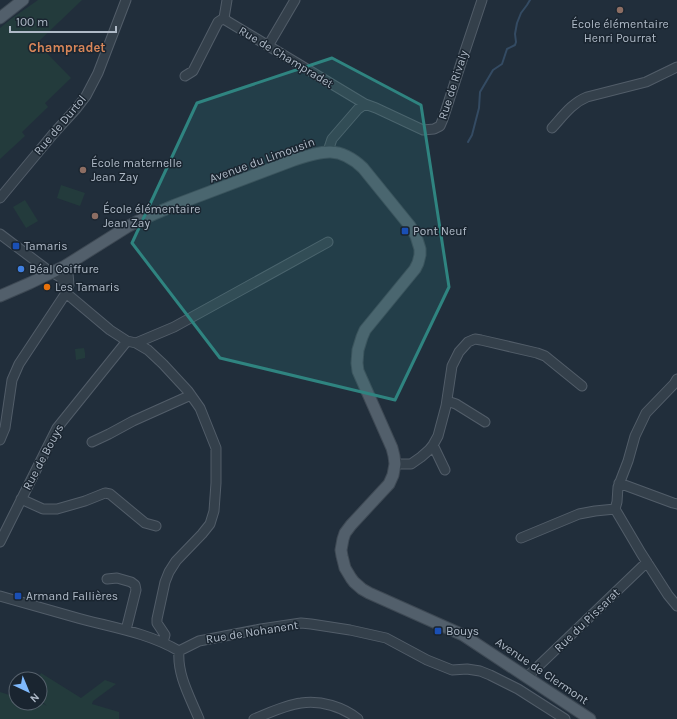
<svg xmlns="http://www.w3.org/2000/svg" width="677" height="719" font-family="Karla,sans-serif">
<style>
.green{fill:#233b3c}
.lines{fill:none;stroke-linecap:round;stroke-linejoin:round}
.stream{stroke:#344b63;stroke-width:2}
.minor-casing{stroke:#525d69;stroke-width:11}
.major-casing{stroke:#3e4954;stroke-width:13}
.minor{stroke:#34404b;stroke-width:9}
.major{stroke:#525f6b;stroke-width:11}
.marked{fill:#2f8480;fill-opacity:0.2;stroke:#2f8480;stroke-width:3;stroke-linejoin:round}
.education-dot{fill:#8d6e63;stroke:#1a2530;stroke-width:1.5}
.transit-dot{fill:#1a4fb4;stroke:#1a2530;stroke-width:1.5}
.shop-dot{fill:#3f7fe0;stroke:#1a2530;stroke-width:1.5}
.food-dot{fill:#e8710a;stroke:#1a2530;stroke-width:1.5}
.labels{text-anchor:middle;stroke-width:3;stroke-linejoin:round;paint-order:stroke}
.poi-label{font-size:12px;fill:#afbac7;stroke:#1a2530;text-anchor:start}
.street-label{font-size:12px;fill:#afbac7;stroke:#1a2530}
.neighbourhood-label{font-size:13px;font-weight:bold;fill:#d88659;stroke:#1a2530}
</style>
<rect width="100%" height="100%" fill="#212e3b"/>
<path class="green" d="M38 0H82L37 43 71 78 45 103 48 107 22 132 25 136 0 159V28L11 19Z
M61 185 85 193 80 206 57 198Z
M25 200 38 221 26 228 13 207Z
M84 348 85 353V358L76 360 75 349Z
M41 673 81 698 105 680 116 684 93 701 92 704 119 712V719H0V692L16 697V703H40V702L47 706 40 699V679H38Z"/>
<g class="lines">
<path class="stream" d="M468 142 472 135 479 108 480 92 493 70 502 64 507 49 515 45 516 42 515 34 517 23 521 13 527 5 530 0"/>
<g class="minor-casing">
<path id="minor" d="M224 18 227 21 365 104
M224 18 227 0
M268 46 295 0
M185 76 193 71 218 22 224 18
M552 128C563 116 572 103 587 97L646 82 677 67
M328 151 332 139 358 109 365 104 376 108 423 130 434 129 440 126 443 119 465 51 482 0
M0 198 54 133 76 109 86 96 98 73 126 0
M0 234 45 268 60 277 65 284 66 292
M66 293 110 330 127 341 136 343 148 350 163 364 188 391 200 408 216 448V483L214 511 210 524 202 534 176 561 169 572 165 582 157 619V623L165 635 163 642
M136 343 174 327 328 242
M447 401 456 404 485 422
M0 440 5 428 12 380 19 364 66 293 69 285 68 273 65 266
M92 442 109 434 133 421 191 395
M433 445 445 470
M395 464H411L421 457 429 450 433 445 438 436 446 406 452 366 459 352 468 342 475 339 481 340 537 353 545 356 582 386
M619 483 673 503 677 504
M21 499 43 509H57L85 501 105 493 110 494 145 523 156 526
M615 509 617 502 618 487 628 461 635 436 646 413 674 384 677 379
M615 509 641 553 668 595 677 606
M521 538 579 514 595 511 615 509
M0 542 57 428 127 341
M107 579 117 578 131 582 135 585 136 590 126 630
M0 596C25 603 49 610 74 617 109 627 147 632 179 651
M179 651 199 641 261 629 301 623 311 624 350 630 386 638 427 660 452 670 467 669 480 671 490 675 518 689 565 719
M179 651C177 675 190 697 199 719
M527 677 647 562
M254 719C269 713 285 705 301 703 321 700 343 707 358 719"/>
</g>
<g class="major-casing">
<path id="major" d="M0 18 23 0
M0 296 30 283 65 266 127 227 138 221 175 205 294 160C322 151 339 145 363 168L410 226 416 236 420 249V255L418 263 415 269 365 330 362 337 358 350 357 363 358 371 392 448 394 456 395 464 393 475 389 484 351 525 345 533 343 539 341 550 342 556 345 568 351 578 354 582 362 589 369 593 463 635 590 719"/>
</g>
<use href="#minor" class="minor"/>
<use href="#major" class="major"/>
</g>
<path class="marked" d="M332 58 421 105 449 287 395 400 220 358 132 243 197 103Z"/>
<g class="education-dot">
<circle cx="620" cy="10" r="4"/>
<circle cx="83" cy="170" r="4"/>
<circle cx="95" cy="216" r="4"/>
</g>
<g class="transit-dot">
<rect x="401" y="227" width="8" height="8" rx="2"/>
<rect x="12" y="242" width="8" height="8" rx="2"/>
<rect x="14" y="592" width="8" height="8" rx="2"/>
<rect x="434" y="627" width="8" height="8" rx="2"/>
</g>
<circle class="shop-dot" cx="21" cy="269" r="4"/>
<circle class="food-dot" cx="47" cy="287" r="4"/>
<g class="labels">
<g class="poi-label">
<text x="620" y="28" text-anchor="middle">École élémentaire<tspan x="620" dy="14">Henri Pourrat</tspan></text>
<text x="91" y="167">École maternelle<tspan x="91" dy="14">Jean Zay</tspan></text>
<text x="103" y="213">École élémentaire<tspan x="103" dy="14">Jean Zay</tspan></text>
<text x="413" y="235">Pont Neuf</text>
<text x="24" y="250">Tamaris</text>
<text x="29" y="273">Béal Coiffure</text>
<text x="55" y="291">Les Tamaris</text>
<text x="26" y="600">Armand Fallières</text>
<text x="446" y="635">Bouys</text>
</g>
<g class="street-label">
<text transform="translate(286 57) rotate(31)" y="4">Rue de Champradet</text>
<text transform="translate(453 85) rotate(-72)" y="4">Rue de Rivaly</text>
<text transform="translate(60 125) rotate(-50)" y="4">Rue de Durtol</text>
<text transform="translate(262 160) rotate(-20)" y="4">Avenue du Limousin</text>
<text transform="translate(43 457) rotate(-62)" y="4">Rue de Bouys</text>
<text transform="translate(587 620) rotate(-44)" y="4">Rue du Pissarat</text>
<text transform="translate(252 632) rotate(-9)" y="4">Rue de Nohanent</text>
<text transform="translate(542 671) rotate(34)" y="4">Avenue de Clermont</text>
</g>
<g class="neighbourhood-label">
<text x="67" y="52">Champradet</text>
</g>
</g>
<g transform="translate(28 691) rotate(136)"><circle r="19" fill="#1a2530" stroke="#56616c"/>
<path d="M0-3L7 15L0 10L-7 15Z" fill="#7fb9fc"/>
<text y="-6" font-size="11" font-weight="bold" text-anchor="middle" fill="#afbac7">N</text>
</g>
<path d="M10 26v6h106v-6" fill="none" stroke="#afbac7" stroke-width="2"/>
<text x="16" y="26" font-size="12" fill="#afbac7" stroke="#1a2530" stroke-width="3" paint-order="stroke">100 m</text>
</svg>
